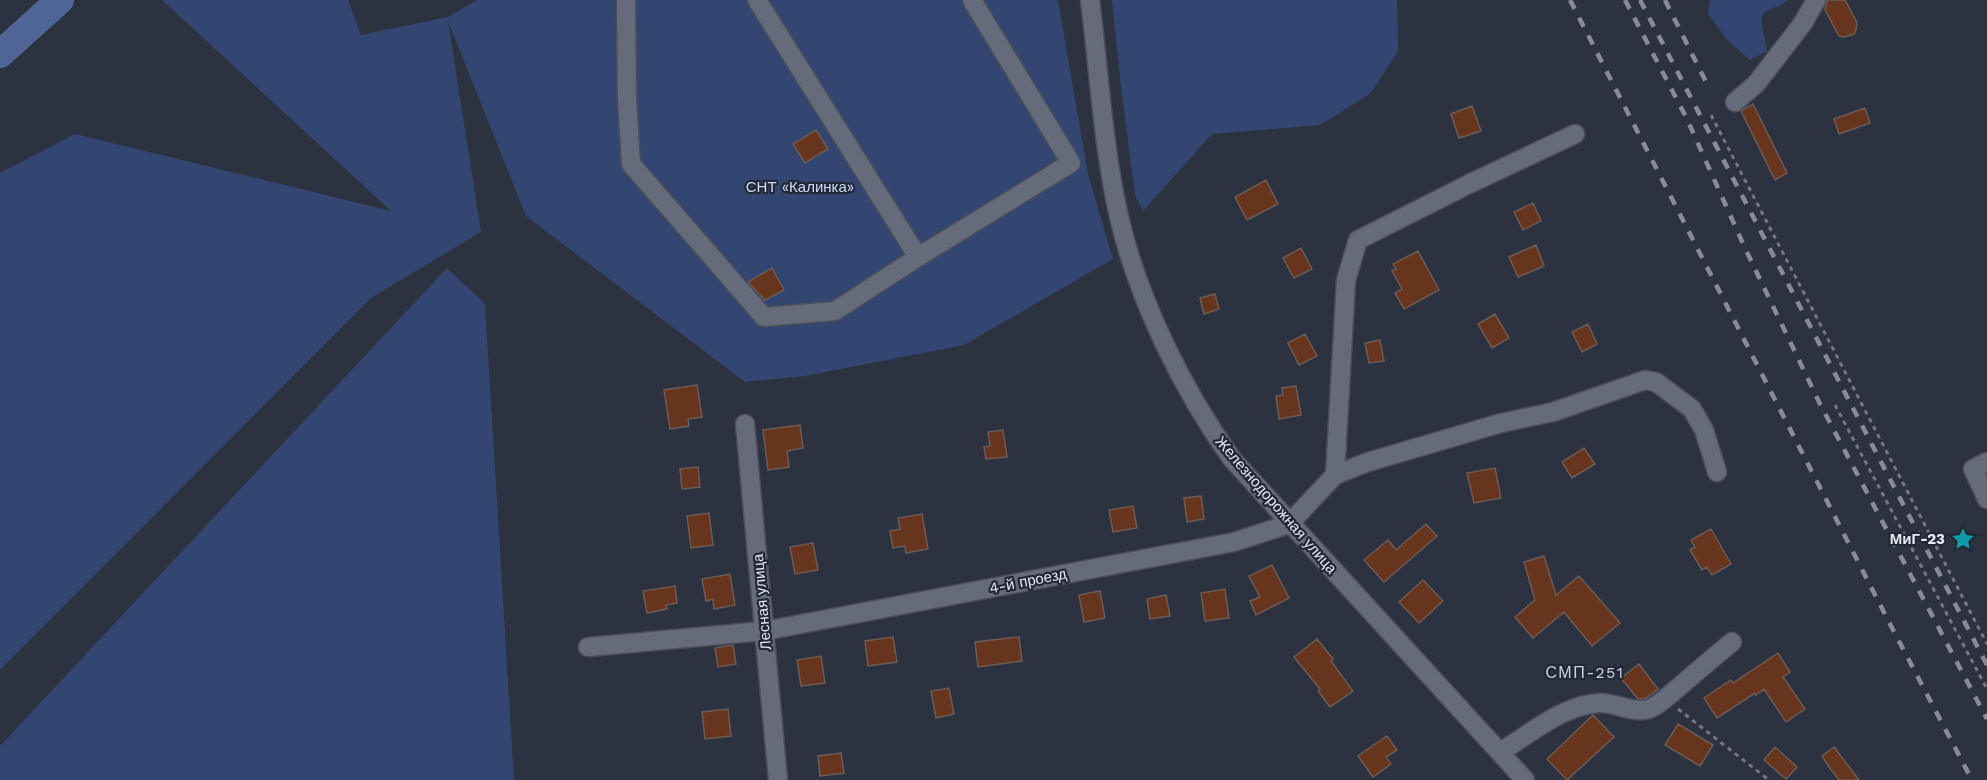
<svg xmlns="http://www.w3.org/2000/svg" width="1987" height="780" font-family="'Work Sans',sans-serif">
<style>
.green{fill:#334672}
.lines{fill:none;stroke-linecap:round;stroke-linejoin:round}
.river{stroke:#4f6595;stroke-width:28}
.building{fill:#67341e;stroke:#6d5c55;stroke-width:1.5}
.minor-casing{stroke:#4b4f5a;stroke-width:21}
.path{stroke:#727782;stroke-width:3;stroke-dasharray:4.5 4.5;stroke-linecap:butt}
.minor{stroke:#656b7a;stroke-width:18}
.rail{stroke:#878c97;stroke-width:4.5;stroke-dasharray:10 10;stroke-linecap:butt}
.labels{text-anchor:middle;stroke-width:4.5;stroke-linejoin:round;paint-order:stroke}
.park-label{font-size:15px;fill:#cddbf9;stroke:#222835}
.street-label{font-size:15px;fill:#e3e7f0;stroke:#222835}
.poi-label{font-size:15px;font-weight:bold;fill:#e3e7f0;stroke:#222835;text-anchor:end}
.neighbourhood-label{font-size:16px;letter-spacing:1.5px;fill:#cad1e2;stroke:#222835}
</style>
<rect width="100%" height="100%" fill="#2c323f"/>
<path class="green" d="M162 0H348L361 35 448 17 477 0H1058L1088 174 1113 259 964 345 805 376 745 382 526 216 448 21 481 232 371 298 0 670V173L75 134 391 211Z
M1112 0H1397L1398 51 1370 94 1320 125 1212 134 1143 211 1135 195 1121 87Z
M1710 0H1788C1780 7 1772 8 1763 13 1759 28 1766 36 1767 51L1750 60 1729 42 1708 14Z
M447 268 485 304 514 780H0V746Z"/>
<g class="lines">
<path class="river" d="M0 54 60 0"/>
</g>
<path class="building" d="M1827 0H1845L1857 23 1856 30 1854 34 1844 37 1839 36 1825 10Z
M1753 104 1787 173 1775 180 1741 111Z
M1472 106 1481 131 1459 138 1451 114Z
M1865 108 1870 123 1839 134 1834 119Z
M816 130 828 149 805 163 793 144Z
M1266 180 1278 204 1247 220 1235 197Z
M1533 203 1541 221 1523 230 1514 212Z
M1536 245 1544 266 1518 277 1509 257Z
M1301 248 1312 269 1294 278 1283 258Z
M1418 251 1439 290 1404 309 1395 293 1402 289 1392 271 1396 269 1393 264Z
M772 268 784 290 765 300 748 282Z
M1215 294 1219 309 1204 314 1200 298Z
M1495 314 1509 338 1492 348 1478 324Z
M1588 324 1597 344 1582 352 1572 332Z
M1305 334 1317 356 1299 365 1288 343Z
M1380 340 1384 361 1369 363 1365 343Z
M697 385 702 417 688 419 689 426 670 429 664 390Z
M1296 386 1301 415 1279 419 1276 396 1283 395 1282 388Z
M800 425 803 448 787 451 789 467 768 470 763 430Z
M1003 430 1007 457 986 459 984 447 990 446 988 432Z
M1584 448 1595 464 1572 478 1562 462Z
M698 467 700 487 682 489 680 469Z
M1495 468 1501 498 1474 503 1467 473Z
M1201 496 1204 519 1187 522 1184 498Z
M1133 506 1137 528 1113 532 1109 510Z
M709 513 713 545 691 548 687 516Z
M922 514 928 549 906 553 905 546 893 548 890 531 900 529 898 518Z
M1426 524 1437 536 1384 582 1364 560 1388 540 1396 550Z
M1711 529 1731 564 1712 575 1707 567 1702 570 1690 550 1695 547 1691 540Z
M813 543 818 570 795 574 790 547Z
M1544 556 1556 595 1579 576 1620 623 1592 646 1564 612 1533 638 1515 617 1535 600 1524 562Z
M1272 565 1289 598 1256 615 1250 601 1260 597 1249 576Z
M730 574 735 605 714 609 713 599 706 601 702 579Z
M1423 580 1443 601 1419 623 1399 602Z
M675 586 677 603 666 605 667 609 647 613 643 591Z
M1225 589 1229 618 1205 621 1201 593Z
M1100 591 1105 618 1084 622 1079 595Z
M1166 595 1170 616 1150 619 1147 599Z
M893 637 897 662 868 666 865 641Z
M1019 637 1022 661 978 667 975 642Z
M1317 639 1333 659 1331 661 1353 691 1330 707 1318 691 1320 689 1294 657Z
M733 645 736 664 718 667 715 648Z
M1778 653 1790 672 1783 677 1805 709 1786 722 1764 689 1756 695 1755 693 1717 718 1704 698 1731 680 1733 683Z
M821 656 825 683 801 686 797 660Z
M1639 664 1658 689 1646 698 1642 699H1638L1621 678Z
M949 688 954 714 936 718 931 691Z
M728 709 731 736 705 739 702 712Z
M1593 715 1614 737 1567 780 1547 759Z
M1678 724 1713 745 1700 766 1665 745Z
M1387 736 1397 750 1386 757 1391 764 1373 777 1358 756Z
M1775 747 1797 767 1786 779 1764 760Z
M1834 747 1859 780H1839L1829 767 1822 756Z
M841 753 844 773 820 776 818 756Z"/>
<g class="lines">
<g class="minor-casing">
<path id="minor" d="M626 0 627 98 631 164 764 317 835 311 918 257 1071 163 972 0
M757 0 918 257
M1090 0C1099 71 1103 147 1119 217 1138 299 1183 391 1232 459L1525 780
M1735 102 1756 84 1803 23 1816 0
M745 424 778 780
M1987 462 1973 469 1987 499
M1335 475 1368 462 1501 423 1553 412 1645 380 1656 382 1692 409 1704 430 1717 472
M588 647 764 631 1234 542 1289 524 1335 475 1346 280 1358 240 1469 184 1575 134
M1500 752C1530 734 1563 705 1599 703 1615 702 1633 714 1649 709 1660 705 1670 694 1679 687 1696 672 1714 657 1732 642"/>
</g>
<path class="path" d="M1711 115 1987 644
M1835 405 1987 689
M1678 709 1769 780"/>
<use href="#minor" class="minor"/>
<path class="rail" d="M1570 0 1890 624 1972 780
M1625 0 1687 119 1744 246 1820 404 1987 719
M1640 0 1987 665
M1665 0 1706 82"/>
</g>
<defs>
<g id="sight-bare" transform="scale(1.8)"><path d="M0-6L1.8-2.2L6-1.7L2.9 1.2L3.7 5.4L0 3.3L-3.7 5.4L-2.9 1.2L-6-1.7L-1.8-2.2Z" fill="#0f9aa8" stroke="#222835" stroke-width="2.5" paint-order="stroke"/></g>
</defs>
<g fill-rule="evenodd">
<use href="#sight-bare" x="1963" y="539"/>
</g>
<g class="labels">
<g class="park-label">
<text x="800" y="192">СНТ «Калинка»</text>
</g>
<g class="street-label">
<text transform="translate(1276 505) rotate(49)" y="5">Железнодорожная улица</text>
<text transform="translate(1028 581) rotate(-11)" y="5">4-й проезд</text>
<text transform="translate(762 602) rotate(-95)" y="5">Лесная улица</text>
</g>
<g class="poi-label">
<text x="1945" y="544">МиГ-23</text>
</g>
<g class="neighbourhood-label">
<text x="1585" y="678">СМП-251</text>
</g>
</g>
</svg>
